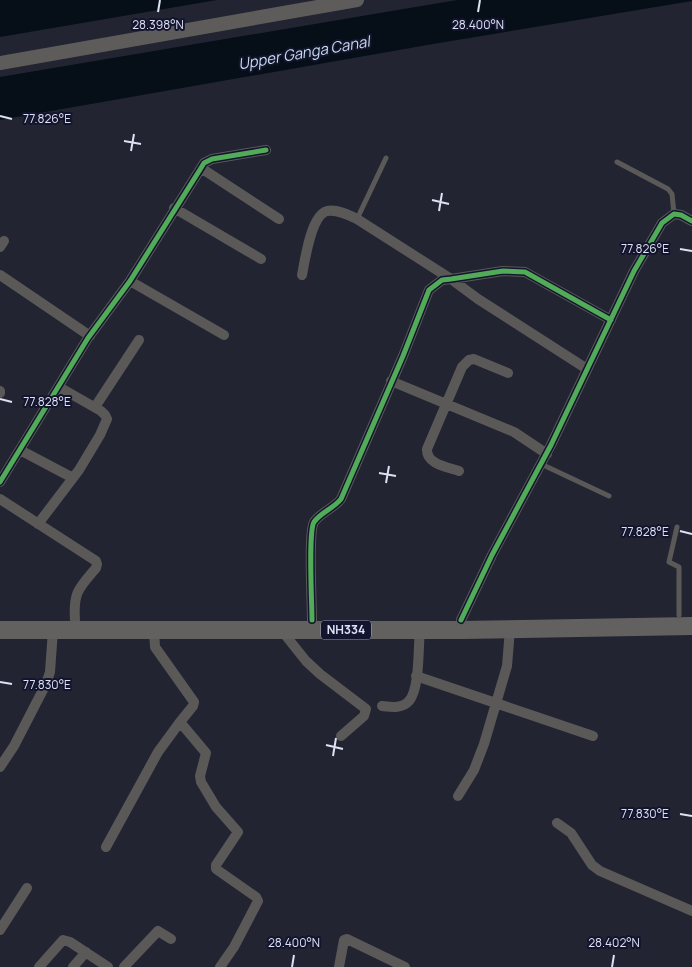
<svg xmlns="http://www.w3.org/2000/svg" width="692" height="967" font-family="Manrope,sans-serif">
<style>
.water{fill:#060f18}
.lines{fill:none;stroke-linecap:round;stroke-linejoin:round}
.lane{stroke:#5a5958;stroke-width:5}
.street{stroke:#5a5958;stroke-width:10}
.secondary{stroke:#5e5c5a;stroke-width:14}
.highway{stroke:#636160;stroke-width:18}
.cycleway-casing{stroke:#13152e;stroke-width:8}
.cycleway{stroke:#51ab58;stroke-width:5}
.ticks{fill:none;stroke:#dee0f3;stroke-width:2}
.labels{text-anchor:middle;stroke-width:4;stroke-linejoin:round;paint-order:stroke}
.shield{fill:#13152e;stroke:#a1a3b8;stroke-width:1}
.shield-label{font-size:12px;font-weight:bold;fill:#dee0f3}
.water-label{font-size:15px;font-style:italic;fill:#c9deed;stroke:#13152e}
.ticks-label{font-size:12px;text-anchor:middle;fill:#dee0f3;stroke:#13152e;stroke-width:4;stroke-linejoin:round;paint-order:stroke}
</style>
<rect width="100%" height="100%" fill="#222432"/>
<path class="water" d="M0 0H217L0 37Z
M457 0H692V1L433 44 0 120V77Z"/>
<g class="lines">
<path class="lane" d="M617 162 668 189 672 194 674 214
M357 219 386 158
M541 464 609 496
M677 527 669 562 679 567V615"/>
<path class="street" d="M201 168 279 219
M174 208 261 259
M0 247 4 241
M0 275 90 336
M302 275C305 260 311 215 327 211 337 209 349 215 357 219L451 279 478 299 587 369
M130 281 224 335
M391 381 514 432 547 454
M0 391V393
M95 407 139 340
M20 450 73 478
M459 471C447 467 426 464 427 449L462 367 469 360 474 359 508 373
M0 482 88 338 130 281 201 168 204 163 212 159 266 150
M0 499 96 561 97 564 96 568C79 588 73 592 75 620
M38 524 79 470 100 435 107 419 105 415 101 411 59 387
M312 620C312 603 308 532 314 522 320 513 334 508 341 499L403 356 429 290 442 280 451 279 503 271 525 272 611 320
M461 620 492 555 551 445 634 271 662 223 674 214 681 215 692 221
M154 631 155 647 194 702 193 706 180 722 206 753 200 776 201 782 216 807 238 832 216 865V869L256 897 258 901 234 947 220 967
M282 631 306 661 320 674 366 709 364 716 341 736
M416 676 593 736
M382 706C391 707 402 709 409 701 420 689 418 647 420 630
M0 767 14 746 46 684 50 672 53 630
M458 796 474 770 484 744 507 666 510 629
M557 823 571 833 592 865 600 871 692 911
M106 847 158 752 180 722
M0 930 27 888
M39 967 63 940 70 942 108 967
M73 967 86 952
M124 967 158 931 171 939
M339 967 344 940 347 939 405 967"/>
<path class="secondary" d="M0 63 357 0"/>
<path class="highway" d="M0 630H461L692 626"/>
<g class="cycleway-casing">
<path id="cycleway" d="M0 482 88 338 130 281 201 168 204 163 212 159 266 150
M312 620C312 603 308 532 314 522 320 513 334 508 341 499L403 356 429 290 442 280 451 279 503 271 525 272 611 320
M461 620 492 555 551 445 634 271 662 223 674 214 681 215 692 221"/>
</g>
<use href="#cycleway" class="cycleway"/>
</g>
<path class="ticks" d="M158 12 160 0M478 12 480 0M0 116 12 119M124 141 141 144M131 151 134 134M432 200 449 204M439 211 442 193M680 249 692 251M0 399 12 402M379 473 396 476M386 483 389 466M680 531 692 534M0 682 12 684M326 745 343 749M333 756 336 738M680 814 692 816M292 967 294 955M612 967 614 955"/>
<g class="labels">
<rect class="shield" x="321" y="620.5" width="50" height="19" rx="4"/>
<g class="shield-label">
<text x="346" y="634">NH334</text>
</g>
<g class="water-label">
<text transform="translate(304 53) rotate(-10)" y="5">Upper Ganga Canal</text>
</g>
</g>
<g class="ticks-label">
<text x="158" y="29">28.398°N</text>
<text x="478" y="29">28.400°N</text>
<text x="47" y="123">77.826°E</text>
<text x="645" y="253">77.826°E</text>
<text x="47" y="406">77.828°E</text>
<text x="645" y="536">77.828°E</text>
<text x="47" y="689">77.830°E</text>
<text x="645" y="818">77.830°E</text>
<text x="294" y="947">28.400°N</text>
<text x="614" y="947">28.402°N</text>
</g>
</svg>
